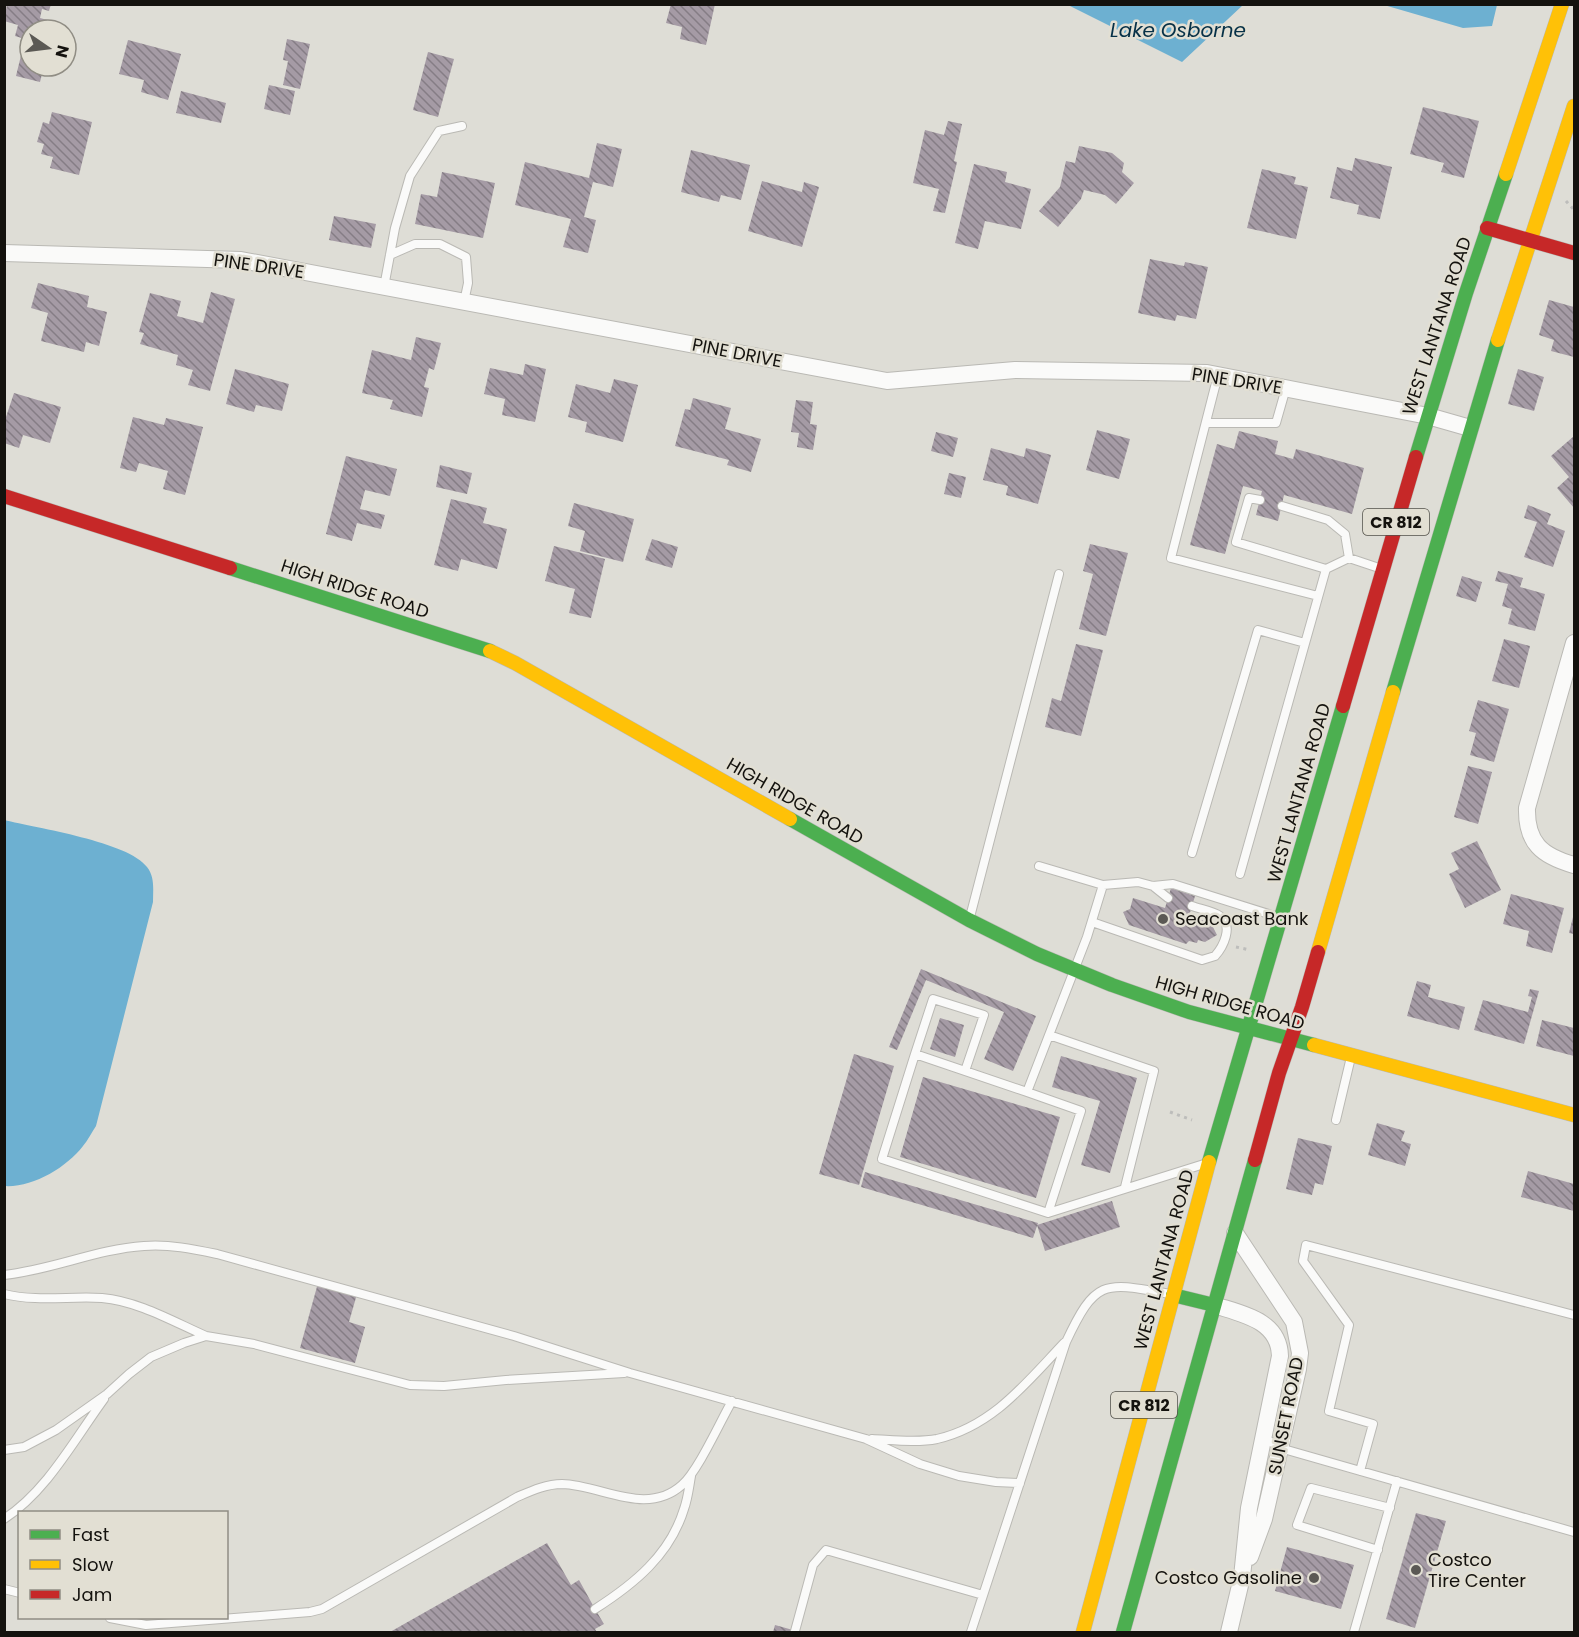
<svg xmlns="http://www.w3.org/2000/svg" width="1579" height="1637" font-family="Poppins,sans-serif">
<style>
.water{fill:#6db0d1}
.building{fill:url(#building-back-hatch)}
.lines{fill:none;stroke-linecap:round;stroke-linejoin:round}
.lane-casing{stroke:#bab9b4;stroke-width:10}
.street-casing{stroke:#bab9b4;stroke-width:18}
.fast-casing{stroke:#bab9b4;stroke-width:15}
.slow-casing{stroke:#bab9b4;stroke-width:15}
.jam-casing{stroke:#bab9b4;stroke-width:15}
.path{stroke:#bdbdbb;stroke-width:3;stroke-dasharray:3 4.5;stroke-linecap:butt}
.lane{stroke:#fafaf9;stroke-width:8}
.street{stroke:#fafaf9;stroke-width:16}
.fast{stroke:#4caf50;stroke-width:14}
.slow{stroke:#ffc107;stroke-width:14}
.jam{stroke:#c62828;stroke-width:14}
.poi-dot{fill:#5b5954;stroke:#e2dfd3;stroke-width:2}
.labels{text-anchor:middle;stroke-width:5;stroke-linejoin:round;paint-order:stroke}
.shield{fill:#e2dfd3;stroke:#525049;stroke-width:1.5}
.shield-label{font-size:16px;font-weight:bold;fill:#14120e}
.street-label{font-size:18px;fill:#14120e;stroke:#e2dfd3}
.poi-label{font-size:18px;fill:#14120e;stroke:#e2dfd3;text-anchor:start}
.water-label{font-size:20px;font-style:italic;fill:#073147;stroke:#e2dfd3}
</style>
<defs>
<pattern id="building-back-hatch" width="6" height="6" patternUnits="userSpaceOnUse" patternTransform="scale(1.5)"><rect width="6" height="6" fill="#a59ba5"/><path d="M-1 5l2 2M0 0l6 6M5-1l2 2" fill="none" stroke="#857d85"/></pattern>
</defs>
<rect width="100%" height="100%" fill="#deddd6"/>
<path class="water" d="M1068 5H1243L1182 62Z
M1384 5H1497L1492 26 1463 28Z
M4 820C37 828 129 842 147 867 155 877 153 890 153 902L96 1126C92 1132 88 1140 83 1146 66 1168 32 1188 4 1186Z"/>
<path class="building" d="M7 4H51L49 11 42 9 40 18 55 22 53 30H30V66H44L40 82 16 76 25 39 15 36 18 25 4 21Z
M671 4H715L706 45 680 39 682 27 666 23Z
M287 39 310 44 300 89 283 85 288 61 283 60Z
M128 40 181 54 168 100 141 92 144 80 119 74Z
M428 52 454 59 438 117 413 110Z
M269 85 295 91 290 115 264 109Z
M181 91 226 103 221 123 176 113Z
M1423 107 1479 121 1464 178 1441 172 1444 163 1410 154Z
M52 112 92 122 79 175 50 168 53 157 41 154 44 144 37 142 43 122 49 124Z
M948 121 962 124 954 161 957 162 945 213 933 211 939 189 913 183 925 130 944 135Z
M597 143 622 149 613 187 593 182 584 217 596 220 588 253 563 247 571 219 515 205 525 162 589 178Z
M1079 146 1112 153 1124 163 1122 172 1134 183 1116 204 1105 195 1084 190 1081 199 1058 227 1039 211 1060 187 1066 161 1075 163Z
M691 150 750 165 741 200 721 195 719 202 681 192Z
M1355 158 1392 167 1380 219 1357 214 1359 205 1330 198 1337 167 1352 171Z
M974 164 1007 172 1005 182 1031 189 1021 229 985 221 978 249 955 243Z
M1262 169 1296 177 1294 184 1308 187 1296 239 1247 228Z
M442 172 495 183 483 238 415 224 421 194 437 197Z
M762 181 802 192 804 182 819 187 802 247 748 231Z
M334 216 376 224 371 248 329 240Z
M1150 259 1184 266 1185 262 1208 267 1196 319 1177 315 1175 321 1138 313Z
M38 283 89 296 87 307 107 312 99 346 86 342 84 352 41 341 48 313 31 308Z
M211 292 235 299 210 391 188 385 193 370 176 365 178 355 140 344 144 333 139 332 150 293 181 301 177 316 203 323Z
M1549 300 1574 307V357L1551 351 1554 340 1539 335Z
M416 337 441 343 434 370 429 368 424 387 429 388 422 417 390 409 393 400 362 393 372 350 411 360Z
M525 364 546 369 535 422 502 415 505 399 484 394 490 368 523 375Z
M235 369 289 384 282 411 256 405 254 412 226 404Z
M1518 369 1544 377 1534 411 1508 404Z
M614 379 638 385 623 442 585 432 587 422 568 417 576 384 610 393Z
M14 393 61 407 50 443 23 435 19 448 4 443V423Z
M693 398 731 408 725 429 761 439 751 472 727 465 729 460 675 446 685 409 690 410Z
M796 400 813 402 810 424 817 425 813 450 797 447 799 433 791 432Z
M133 417 164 425 166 418 203 427 185 495 163 489 168 471 139 463 136 472 120 468Z
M1097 430 1130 439 1119 479 1086 470Z
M1239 431 1278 441 1275 454 1293 459 1296 449 1364 468 1352 514 1284 495 1278 521 1256 515 1262 491 1243 486 1225 554 1190 545 1217 444 1234 449Z
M936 432 958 438 953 457 931 451Z
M1574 436V508L1557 488 1569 477 1551 456Z
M991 448 1024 457 1026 448 1051 455 1038 504 1006 495 1008 486 983 480Z
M346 456 397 469 390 496 365 490 360 509 385 515 381 529 357 523 352 541 326 534Z
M440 465 472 473 467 494 436 487Z
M949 473 966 477 961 498 944 494Z
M451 499 487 508 483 523 507 529 497 569 461 559 458 571 434 565Z
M574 503 634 519 623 562 580 551 585 531 568 526Z
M1528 505 1551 514 1547 524 1565 531 1553 567 1524 557 1537 522 1524 518Z
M652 539 678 547 672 568 645 560Z
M1090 544 1128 553 1106 636 1079 629 1093 574 1083 571Z
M554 546 605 559 591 618 569 613 575 589 545 581Z
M1498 571 1523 578 1520 587 1545 594 1535 631 1508 624 1512 609 1502 606 1508 584 1495 581Z
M1462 576 1482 582 1476 602 1456 596Z
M1504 639 1530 646 1519 688 1492 681Z
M1076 644 1103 650 1081 736 1045 727 1052 698 1061 701Z
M1478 700 1509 709 1494 762 1470 755 1476 733 1469 731Z
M1468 766 1492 772 1478 824 1454 817Z
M1477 841 1501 890 1465 908 1449 874 1459 869 1451 853Z
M1171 888 1195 896 1189 916 1211 923 1217 935 1205 942 1198 940 1197 943 1189 941 1186 944 1129 925 1123 912 1130 909 1133 898 1165 908Z
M1511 894 1564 908 1552 953 1526 946 1529 931 1503 924Z
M1574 913V934L1569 933Z
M921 969 1036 1016 1013 1071 984 1059 1004 1012 926 980 897 1050 889 1047Z
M1417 981 1431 985 1428 997 1465 1007 1459 1030 1407 1016Z
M1530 989 1539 991 1524 1044 1474 1030 1483 1000 1528 1012 1532 997 1528 996Z
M940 1018 964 1025 955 1057 930 1049Z
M1542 1020 1574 1028V1056L1536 1046Z
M854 1054 894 1066 859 1185 819 1174Z
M1061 1056 1137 1078 1110 1173 1081 1165 1100 1101 1052 1087Z
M923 1077 1060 1117 1036 1198 900 1157Z
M1377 1123 1405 1131 1401 1141 1411 1144 1405 1166 1368 1155Z
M1298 1138 1332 1146 1323 1185 1315 1183 1312 1195 1286 1189Z
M1528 1171 1574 1184V1211L1521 1197Z
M865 1172 1038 1223 1033 1238 861 1187Z
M1112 1201 1120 1227 1045 1251 1037 1225Z
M318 1283 357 1294 349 1322 365 1327 355 1363 300 1348Z
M1416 1513 1446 1521 1415 1628 1386 1619Z
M547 1543 571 1585 579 1580 595 1609 604 1624 595 1629 597 1632H390Z
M1287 1547 1354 1565 1341 1609 1275 1591Z
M775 1625 800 1632H773Z"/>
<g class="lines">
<g class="lane-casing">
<path id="lane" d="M390 255 415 244H440L466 257 468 283 464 302
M384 287 395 228 410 176 439 131 462 126
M1218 375 1171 558 1318 596
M1206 423H1276L1286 388
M1282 506 1328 520 1345 534 1349 558 1379 568
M1326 569 1349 558
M1192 853 1258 630 1305 643
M1039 866 1103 885 1138 882 1153 886 1173 884 1278 917
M1240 874 1326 569 1236 542 1249 498 1260 500
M1103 885 1087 937 1027 1092 1081 1111 1048 1213 1204 1164
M1153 886 1168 898
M970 917 1059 574
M1092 922 1202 960 1215 956C1223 947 1234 926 1220 916 1213 911 1200 909 1192 906
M1049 1035 1154 1071 1125 1187
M915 1054 933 999 984 1015 965 1071
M1027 1092 915 1054 882 1159 1048 1213
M1336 1120 1351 1057
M4 1275C52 1270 97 1249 144 1246 169 1244 193 1249 217 1254L514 1336 630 1373 866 1439 920 1464 959 1476 996 1482 1020 1483
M4 1294C37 1302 69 1296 102 1298 138 1301 174 1322 206 1336
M1263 1437 1280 1448 1574 1532
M872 1439C893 1440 917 1443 937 1439 993 1426 1026 1383 1064 1343
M4 1450 24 1447 56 1430 107 1394 129 1374 151 1357 184 1343 206 1336 254 1344 410 1385 444 1386 506 1380 624 1373
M1360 1471 1373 1424 1329 1411 1349 1325 1303 1261 1306 1245 1574 1315
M4 1519C47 1491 74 1440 104 1399
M1378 1550 1297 1525 1311 1488 1390 1508
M4 1589 20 1593
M595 1609C634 1584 670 1555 684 1509 688 1498 689 1487 691 1476
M110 1618 146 1625 310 1612 322 1609 517 1497C531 1491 546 1484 562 1484 602 1485 646 1517 682 1485 698 1471 720 1422 732 1401
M795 1631 813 1565 826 1550 983 1595
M971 1632 1066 1342C1096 1278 1104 1282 1170 1294
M1354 1632 1397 1481"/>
</g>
<g class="street-casing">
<path id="street" d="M4 253 241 260 887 381 1015 370 1207 373 1428 416 1470 428
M1574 643 1527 808C1526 843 1542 856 1574 865
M1235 1233 1294 1322 1300 1353 1298 1369 1264 1519 1250 1557
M1214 1305C1242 1314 1279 1320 1280 1356L1249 1508 1242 1577 1229 1632"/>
</g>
<g class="fast-casing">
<path id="fast" d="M1416 457 1466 293 1506 174
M230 568 490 651
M1393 692 1498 340
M790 819 969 920 1037 954 1112 985 1189 1012 1314 1045
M1209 1162 1343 706
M1173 1295 1214 1305
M1123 1632 1255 1160"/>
</g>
<g class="slow-casing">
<path id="slow" d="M1506 174 1562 4
M1498 340 1574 106
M490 651 515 663 790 819
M1318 952 1393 692
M1314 1045 1574 1115
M1083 1632 1209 1162"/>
</g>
<g class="jam-casing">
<path id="jam" d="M1487 228 1574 253
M4 496 230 568
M1343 706 1416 457
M1255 1160 1279 1073 1302 1007 1318 952"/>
</g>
<path class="path" d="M1566 201 1574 210
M1236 947 1250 950
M1170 1112 1192 1120"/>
<use href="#lane" class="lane"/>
<use href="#street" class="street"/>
<use href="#fast" class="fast"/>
<use href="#slow" class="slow"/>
<use href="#jam" class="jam"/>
</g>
<g class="poi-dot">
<circle cx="1163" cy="919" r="6"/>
<circle cx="1416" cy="1570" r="6"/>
<circle cx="1314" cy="1578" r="6"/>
</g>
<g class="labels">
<g class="shield">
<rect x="1363" y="509" width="66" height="26" rx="4.5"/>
<rect x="1111" y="1392" width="66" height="26" rx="4.5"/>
</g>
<g class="shield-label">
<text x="1396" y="528">CR 812</text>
<text x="1144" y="1411">CR 812</text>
</g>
<g class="street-label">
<text transform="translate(259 266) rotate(8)" y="6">PINE DRIVE</text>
<text transform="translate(1437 326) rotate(-72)" y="6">WEST LANTANA ROAD</text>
<text transform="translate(737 353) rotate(11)" y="6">PINE DRIVE</text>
<text transform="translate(1237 381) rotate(9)" y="6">PINE DRIVE</text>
<text transform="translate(355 589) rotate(18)" y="6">HIGH RIDGE ROAD</text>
<text transform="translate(1299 793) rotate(-74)" y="6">WEST LANTANA ROAD</text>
<text transform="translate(795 801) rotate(30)" y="6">HIGH RIDGE ROAD</text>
<text transform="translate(1230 1003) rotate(16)" y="6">HIGH RIDGE ROAD</text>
<text transform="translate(1164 1260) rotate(-75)" y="6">WEST LANTANA ROAD</text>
<text transform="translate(1286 1416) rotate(-79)" y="6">SUNSET ROAD</text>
</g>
<g class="poi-label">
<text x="1175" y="925">Seacoast Bank</text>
<text x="1428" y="1566">Costco<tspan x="1428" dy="21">Tire Center</tspan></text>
<text x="1302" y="1584" text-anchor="end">Costco Gasoline</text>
</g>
<g class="water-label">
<text x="1178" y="37">Lake Osborne</text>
</g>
</g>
<rect width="1579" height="1637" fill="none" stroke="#14120e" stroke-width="12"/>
<rect x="18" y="1511" width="210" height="108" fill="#e2dfd3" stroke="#908d84" stroke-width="1.5"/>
<rect x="30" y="1530" width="30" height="9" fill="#4caf50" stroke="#908d84" stroke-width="1.5"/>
<text x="72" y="1541" font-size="18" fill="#14120e">Fast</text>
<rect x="30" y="1560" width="30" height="9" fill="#ffc107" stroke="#908d84" stroke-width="1.5"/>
<text x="72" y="1571" font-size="18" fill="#14120e">Slow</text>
<rect x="30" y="1590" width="30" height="9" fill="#c62828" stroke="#908d84" stroke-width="1.5"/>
<text x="72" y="1601" font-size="18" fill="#14120e">Jam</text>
<g transform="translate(48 48) rotate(104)"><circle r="28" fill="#e2dfd3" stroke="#908d84" stroke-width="1.5"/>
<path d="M0-4.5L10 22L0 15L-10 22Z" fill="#5b5954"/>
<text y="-9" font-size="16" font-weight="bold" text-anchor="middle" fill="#14120e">N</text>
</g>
</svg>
